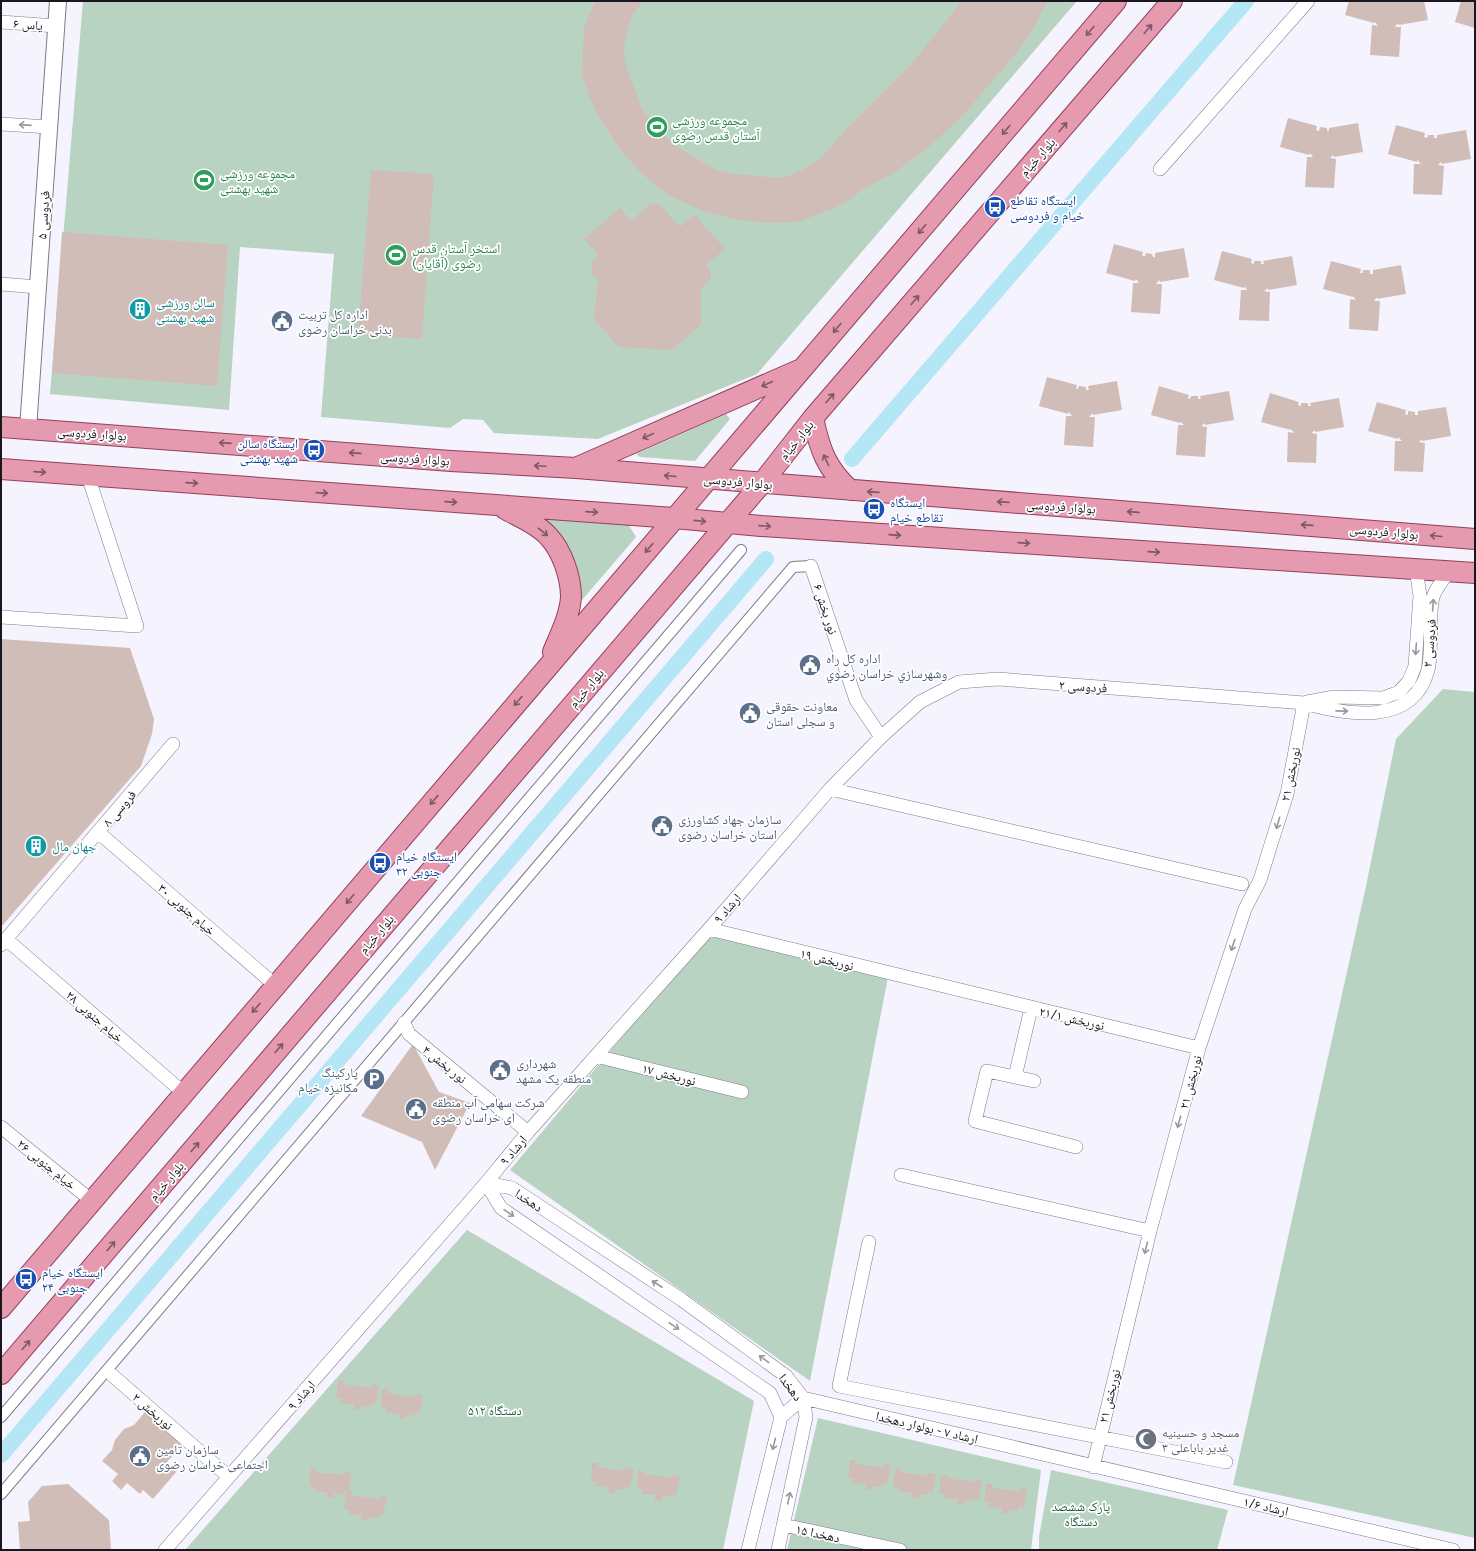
<svg xmlns="http://www.w3.org/2000/svg" width="1476" height="1551" font-family="Karla,'Noto Naskh Arabic',sans-serif">
<style>
.green{fill:#b9d3c2}
.lines{fill:none;stroke-linecap:round;stroke-linejoin:round}
.canal{stroke:#b5e6f5;stroke-width:16}
.building{fill:#d1bdb7}
.pedestrian-casing{stroke:#7f7b8a;stroke-width:12}
.minor-casing{stroke:#7f7b8a;stroke-width:14}
.tertiary-casing{stroke:#7f7b8a;stroke-width:18}
.primary-casing{stroke:#92405a;stroke-width:22}
.pedestrian{stroke:#fff;stroke-width:10}
.minor{stroke:#fff;stroke-width:13}
.tertiary{stroke:#fff;stroke-width:16}
.primary{stroke:#e59ab0;stroke-width:20}
.oneway{stroke:#7f5866}
.oneway2{stroke:#989799}
.labels{text-anchor:middle;stroke-width:3.5;stroke-linejoin:round;paint-order:stroke}
.street-label{font-size:13px;fill:#19171d;stroke:#fff}
.leisure-label{font-size:13px;fill:#27864d;stroke:#fff;text-anchor:start}
.transit-label{font-size:13px;fill:#164399;stroke:#fff;text-anchor:start}
.culture-label{font-size:13px;fill:#0d838f;stroke:#fff;text-anchor:start}
.service-label{font-size:13px;fill:#4e5e75;stroke:#fff;text-anchor:start}
.park-label{font-size:13px;fill:#1e5c3b;stroke:#fff}
.worship-label{font-size:13px;fill:#5b616d;stroke:#fff;text-anchor:start}
</style>
<rect width="100%" height="100%" fill="#f5f3fd"/>
<path class="green" d="M83 1H1077L757 374 598 439 494 433 483 420 463 419 450 428 321 417 334 254 240 247 229 410 50 394Z
M726 414 730 419 695 461 640 457 636 454Z
M544 518 628 524 636 537 582 600C577 568 568 541 544 518Z
M1443 689 1475 692V1538L1233 1485 1366 886 1396 739Z
M708 935 888 977 810 1381 510 1170Z
M467 1230 754 1401 723 1550H185Z
M818 1418 1041 1470 1031 1550H787Z
M1051 1470 1228 1510 1217 1550H1039V1537Z"/>
<g class="lines">
<path class="canal" d="M852 459 1246 1
M1 1455 766 559"/>
</g>
<path class="building" d="M595 1H643L632 16 627 30 624 47 625 62 641 107 657 128 673 144 716 170 734 174 780 178 796 173 820 160 845 130 914 61 962 1H1047L1034 28 1015 55 961 118 925 150 892 174 860 191 854 197 833 209 797 222 765 223 734 219 703 211 668 195 641 173 619 148 601 121 589 96 582 74 584 27Z
M1349 1H1424L1428 20 1399 25 1398 23 1395 27H1401L1399 57 1370 55 1372 25 1378 26 1375 22 1374 23 1345 15Z
M1461 1H1475V28L1455 22Z
M1288 118 1317 126 1316 130 1319 131 1320 127 1327 128V131H1329V128L1358 123 1363 152 1334 157 1333 155 1330 158 1336 159 1334 188 1305 187 1307 157H1313L1310 153 1309 155 1280 147Z
M1396 125 1425 133 1424 137 1427 138 1428 135H1434V138H1437V135L1466 130 1471 159 1442 164 1441 162 1438 165 1444 166 1442 195 1413 194 1414 164H1421L1417 160V162L1388 154Z
M371 170 434 174 422 339 358 335Z
M651 203 660 204 680 227 694 214 725 249 706 265 711 271V279L701 288V325L672 350 619 347 594 320 598 279 591 273 592 262 599 255 584 239 620 208 631 221Z
M62 232 228 245 217 386 52 373Z
M1114 244 1143 252 1142 256H1145L1146 253 1152 254 1153 257H1155V253L1184 248 1189 277 1160 282 1159 280 1156 284H1162L1160 314 1131 312 1133 283H1139L1136 279 1135 281 1106 273Z
M1222 251 1252 259 1251 263 1254 264V261H1261V264H1264L1263 261 1292 256 1297 285 1268 290V288L1264 291 1270 292 1269 321 1239 320 1241 290H1247L1244 286V288L1214 280Z
M1331 261 1361 269 1360 273H1363V270H1370V274H1373V270L1401 265 1406 294 1377 299V297L1374 301H1380L1378 331 1349 329 1350 299 1356 300 1353 296V297L1323 289Z
M1047 377 1077 385 1076 389H1078L1079 386 1086 387V390H1089L1088 386 1117 381 1122 410 1093 415V413L1089 417H1095L1093 447 1064 445 1066 416H1072L1069 412 1068 414 1039 406Z
M1159 386 1189 395 1188 398 1190 399 1191 396H1198V399H1201L1200 396 1229 391 1234 420 1205 425V423L1201 426 1207 427 1205 457 1176 455 1178 425H1184L1181 422 1180 423 1151 415Z
M1270 393 1299 402 1298 405 1301 406V403H1308V406H1311L1310 403 1339 398 1344 427 1315 432V430L1311 433 1317 434 1316 463 1287 462 1288 432 1294 433 1291 429V430L1261 422Z
M1377 402 1406 410 1405 414 1408 415V411L1415 412V415H1418V411L1446 407 1451 436 1422 441V439L1419 442 1425 443 1423 472 1394 471 1395 441H1402L1398 437V439L1368 431Z
M1 639 130 648 154 719 152 734 141 766 1 927Z
M413 1044 439 1092 470 1103 435 1170 422 1142 361 1116Z
M338 1380H344L343 1384 371 1388V1384L379 1385 376 1404H371L370 1407 362 1406 361 1410 354 1409V1405L341 1403V1399L336 1398Z
M382 1389H388V1393L415 1397V1394L423 1395 420 1413H415V1416L406 1415 405 1419 398 1418 399 1414 385 1412 386 1408 381 1407Z
M145 1412 182 1445 167 1462 177 1471 153 1499 143 1490 140 1494 127 1483 121 1490 112 1481 118 1474 102 1461 112 1450 115 1440 124 1429 134 1425Z
M850 1460H856L855 1464 882 1467 883 1464 891 1465 887 1484 883 1483 882 1487 873 1486 872 1490 865 1489 866 1484 853 1483V1478H848Z
M592 1463H599L598 1467 625 1471 626 1468 634 1469 630 1487H625V1490L616 1489 615 1494 608 1492 609 1488 596 1486V1482H591Z
M311 1468H317L316 1472 343 1475 344 1472 352 1473 348 1491H352L351 1495 379 1499V1496L387 1497 383 1515H379L378 1518 369 1517V1521L361 1520 362 1516 349 1514V1510L344 1509 346 1491H344L343 1495 334 1493V1498L326 1497 327 1492 314 1491V1486H309Z
M895 1469H901V1472L928 1476V1473L936 1474 933 1492H928V1495L919 1494 918 1499 911 1498 912 1493 898 1491V1487H893Z
M638 1471H645L644 1474 671 1478 672 1475 680 1476 676 1495 671 1494V1497L662 1496V1501L654 1500 655 1495 642 1494V1489H637Z
M941 1475H947V1478L974 1482V1479L982 1480 979 1499 974 1498V1501L965 1500 964 1505 957 1504 958 1499 944 1498 945 1494 939 1493Z
M68 1484 109 1520 111 1550H20L18 1522 30 1521 28 1502 42 1486Z
M986 1484H992V1488L1019 1491V1488L1027 1489 1024 1508 1019 1507 1018 1511 1010 1510 1009 1514 1001 1513 1002 1508 989 1507V1502H984Z"/>
<g class="lines">
<g class="pedestrian-casing">
<path id="pedestrian" d="M1 1417 741 550
M1 1494 793 567 811 566"/>
</g>
<g class="minor-casing">
<path id="minor" d="M1 22 56 26
M1 124 49 127
M1160 169 1308 1
M1 284 38 287
M811 566 856 700 881 737
M1 617 137 626 88 476
M1307 702 1334 697 1383 698 1399 692 1409 681 1415 666 1420 596 1416 568
M830 789 1242 884
M98 832 276 986
M709 929 1199 1048
M6 939 184 1093
M1 945 173 744
M404 1023 409 1034 528 1132
M596 1056 742 1092
M1015 1077 1031 1008
M1034 1081 987 1071 975 1121 1076 1147
M1 1127 92 1201
M901 1175 1150 1231
M486 1183 512 1188 682 1300 786 1376 803 1398 806 1417 778 1550
M486 1183 501 1208 770 1393 781 1417 748 1550
M869 1242 839 1386 1226 1462
M112 1375 229 1477
M781 1417 803 1398 1453 1550
M1093 1467 1150 1231 1199 1048 1245 909 1260 880 1272 841 1287 794 1304 703
M783 1525 900 1550
M165 1550 486 1183 528 1132 709 929 830 789 881 737 920 702 959 682 998 679 1304 703C1347 715 1413 727 1428 670 1433 649 1428 617 1433 597 1436 588 1444 579 1449 571"/>
</g>
<g class="tertiary-casing">
<path id="tertiary" d="M28 429 58 1"/>
</g>
<g class="primary-casing">
<path id="primary" d="M813 418C820 450 826 468 850 490
M1 427 451 461 576 468 1475 539
M578 467 799 370
M1 469 674 518 761 526 1475 573
M505 509C519 517 538 524 549 537 562 551 571 577 571 597 570 615 560 635 553 652
M1 1308 1116 1
M1 1374 762 483 813 418 1172 1"/>
</g>
<use href="#pedestrian" class="pedestrian"/>
<use href="#minor" class="minor"/>
<use href="#tertiary" class="tertiary"/>
<use href="#primary" class="primary"/>
</g>
<defs><path id="oneway-shaft" d="M-6 0H5M1.5-3L5.5 0L1.5 3" fill="none" stroke-width="1.6" stroke-linecap="round" stroke-linejoin="round"/></defs>
<g class="oneway">
<use href="#oneway-shaft" transform="translate(1148 29) rotate(-49)"/>
<use href="#oneway-shaft" transform="translate(1090 31) rotate(130)"/>
<use href="#oneway-shaft" transform="translate(1063 127) rotate(-49)"/>
<use href="#oneway-shaft" transform="translate(1006 130) rotate(130)"/>
<use href="#oneway-shaft" transform="translate(922 229) rotate(130)"/>
<use href="#oneway-shaft" transform="translate(915 300) rotate(-49)"/>
<use href="#oneway-shaft" transform="translate(837 328) rotate(130)"/>
<use href="#oneway-shaft" transform="translate(767 384) rotate(156)"/>
<use href="#oneway-shaft" transform="translate(830 398) rotate(-49)"/>
<use href="#oneway-shaft" transform="translate(648 436) rotate(156)"/>
<use href="#oneway-shaft" transform="translate(225 443) rotate(-176)"/>
<use href="#oneway-shaft" transform="translate(355 453) rotate(-176)"/>
<use href="#oneway-shaft" transform="translate(826 460) rotate(-116)"/>
<use href="#oneway-shaft" transform="translate(540 466) rotate(-177)"/>
<use href="#oneway-shaft" transform="translate(40 472) rotate(4)"/>
<use href="#oneway-shaft" transform="translate(670 476) rotate(-175)"/>
<use href="#oneway-shaft" transform="translate(192 483) rotate(4)"/>
<use href="#oneway-shaft" transform="translate(873 492) rotate(-176)"/>
<use href="#oneway-shaft" transform="translate(322 493) rotate(4)"/>
<use href="#oneway-shaft" transform="translate(451 502) rotate(4)"/>
<use href="#oneway-shaft" transform="translate(1003 502) rotate(-176)"/>
<use href="#oneway-shaft" transform="translate(592 512) rotate(4)"/>
<use href="#oneway-shaft" transform="translate(1133 512) rotate(-176)"/>
<use href="#oneway-shaft" transform="translate(700 521) rotate(6)"/>
<use href="#oneway-shaft" transform="translate(1307 525) rotate(-176)"/>
<use href="#oneway-shaft" transform="translate(765 526) rotate(4)"/>
<use href="#oneway-shaft" transform="translate(543 532) rotate(39)"/>
<use href="#oneway-shaft" transform="translate(895 535) rotate(4)"/>
<use href="#oneway-shaft" transform="translate(1436 536) rotate(-175)"/>
<use href="#oneway-shaft" transform="translate(1024 543) rotate(4)"/>
<use href="#oneway-shaft" transform="translate(649 548) rotate(130)"/>
<use href="#oneway-shaft" transform="translate(1154 552) rotate(4)"/>
<use href="#oneway-shaft" transform="translate(518 701) rotate(130)"/>
<use href="#oneway-shaft" transform="translate(434 800) rotate(130)"/>
<use href="#oneway-shaft" transform="translate(350 899) rotate(130)"/>
<use href="#oneway-shaft" transform="translate(256 1008) rotate(131)"/>
<use href="#oneway-shaft" transform="translate(279 1048) rotate(-50)"/>
<use href="#oneway-shaft" transform="translate(195 1147) rotate(-50)"/>
<use href="#oneway-shaft" transform="translate(111 1246) rotate(-50)"/>
<use href="#oneway-shaft" transform="translate(26 1345) rotate(-50)"/>
</g>
<g class="oneway2">
<use href="#oneway-shaft" transform="translate(25 125) rotate(-176)"/>
<use href="#oneway-shaft" transform="translate(1433 605) rotate(-86)"/>
<use href="#oneway-shaft" transform="translate(1416 649) rotate(94)"/>
<use href="#oneway-shaft" transform="translate(1342 711) rotate(1)"/>
<use href="#oneway-shaft" transform="translate(1278 823) rotate(106)"/>
<use href="#oneway-shaft" transform="translate(1233 945) rotate(108)"/>
<use href="#oneway-shaft" transform="translate(1179 1122) rotate(105)"/>
<use href="#oneway-shaft" transform="translate(509 1213) rotate(34)"/>
<use href="#oneway-shaft" transform="translate(1146 1248) rotate(104)"/>
<use href="#oneway-shaft" transform="translate(657 1284) rotate(-147)"/>
<use href="#oneway-shaft" transform="translate(674 1326) rotate(34)"/>
<use href="#oneway-shaft" transform="translate(764 1359) rotate(-144)"/>
<use href="#oneway-shaft" transform="translate(774 1444) rotate(104)"/>
<use href="#oneway-shaft" transform="translate(789 1498) rotate(-78)"/>
</g>
<defs>
<g id="stadium-disc" transform="scale(1.15)"><circle r="9.5" fill="#2e9e5b" stroke="#fff"/><path d="M0-5a6.5 5 0 1 0 0 10a6.5 5 0 1 0 0-10ZM-3.5-1.8h7v3.6h-7Z" fill="#fff"/></g>
<g id="bus-disc" transform="scale(1.15)"><circle r="9.5" fill="#1a4fb4" stroke="#fff"/><path d="M-5-6H5V4H4V6H2V4H-2V6H-4V4H-5ZM-3.5-4V0h7V-4ZM-3.5 1.2v1.5H-2V1.2ZM2 1.2v1.5H3.5V1.2Z" fill="#fff"/></g>
<g id="building-disc" transform="scale(1.15)"><circle r="9.5" fill="#0f9aa8" stroke="#fff"/><path d="M-4-6H4V6H1V3H-1V6H-4ZM-2.5-4.3h1.7v1.8h-1.7ZM.8-4.3h1.7v1.8H.8ZM-2.5-1h1.7V.8h-1.7ZM.8-1h1.7V.8H.8Z" fill="#fff"/></g>
<g id="civic-disc" transform="scale(1.15)"><circle r="9.5" fill="#5c6f8a" stroke="#fff"/><path d="M-.6-6.5H3V-4.5H.6V-3L4-1V1h2V6H-6V1h2V-1L-.6-3ZM-1.2 2.5V6h2.4V2.5Z" fill="#fff"/></g>
<g id="parking-disc" transform="scale(1.15)"><circle r="9.5" fill="#5c6f8a" stroke="#fff"/><path d="M-3.5-5.5H1a3.5 3.5 0 0 1 0 7H-1V5.5H-3.5ZM-1-3.4V-.6H.8a1.4 1.4 0 0 0 0-2.8Z" fill="#fff"/></g>
<g id="mosque-disc" transform="scale(1.15)"><circle r="9.5" fill="#6b7280" stroke="#fff"/><path d="M3.5-4.9A6 6 0 1 0 3.5 4.9A5 5 0 1 1 3.5-4.9Z" fill="#fff"/></g>
</defs>
<g fill-rule="evenodd">
<use href="#stadium-disc" x="657" y="127"/>
<use href="#stadium-disc" x="204" y="180"/>
<use href="#bus-disc" x="995" y="207"/>
<use href="#stadium-disc" x="396" y="255"/>
<use href="#building-disc" x="140" y="309"/>
<use href="#civic-disc" x="282" y="321"/>
<use href="#bus-disc" x="314" y="450"/>
<use href="#bus-disc" x="874" y="509"/>
<use href="#civic-disc" x="810" y="665"/>
<use href="#civic-disc" x="750" y="713"/>
<use href="#civic-disc" x="662" y="826"/>
<use href="#building-disc" x="36" y="846"/>
<use href="#bus-disc" x="380" y="863"/>
<use href="#civic-disc" x="500" y="1070"/>
<use href="#parking-disc" x="374" y="1079"/>
<use href="#civic-disc" x="416" y="1109"/>
<use href="#bus-disc" x="26" y="1279"/>
<use href="#mosque-disc" x="1146" y="1439"/>
<use href="#civic-disc" x="140" y="1456"/>
</g>
<g class="labels">
<g class="street-label">
<text transform="translate(28 24) rotate(4)" y="5">یاس ۶</text>
<text transform="translate(1037 157) rotate(-49)" y="5">بلوار خیام</text>
<text transform="translate(43 215) rotate(-86)" y="5">فردوسی ۵</text>
<text transform="translate(92 433) rotate(4)" y="5">بولوار فردوسی</text>
<text transform="translate(796 440) rotate(-51)" y="5">بلوار خیام</text>
<text transform="translate(415 458) rotate(4)" y="5">بولوار فردوسی</text>
<text transform="translate(738 481) rotate(5)" y="5">بولوار فردوسی</text>
<text transform="translate(1061 506) rotate(4)" y="5">بولوار فردوسی</text>
<text transform="translate(1384 531) rotate(5)" y="5">بولوار فردوسی</text>
<text transform="translate(826 609) rotate(72)" y="5">نور بخش ۶</text>
<text transform="translate(1429 643) rotate(-85)" y="5">فردوسی ۲</text>
<text transform="translate(1083 686) rotate(4)" y="5">فردوسی ۲</text>
<text transform="translate(586 688) rotate(-50)" y="5">بلوار خیام</text>
<text transform="translate(1290 774) rotate(-78)" y="5">نوربخش ۲۱</text>
<text transform="translate(119 808) rotate(-49)" y="5">فروسی ۸</text>
<text transform="translate(727 908) rotate(-49)" y="5">ارشاد ۹</text>
<text transform="translate(187 909) rotate(41)" y="5">خیام جنوبی ۳۰</text>
<text transform="translate(376 934) rotate(-50)" y="5">بلوار خیام</text>
<text transform="translate(827 959) rotate(14)" y="5">نوربخش ۱۹</text>
<text transform="translate(95 1016) rotate(41)" y="5">خیام جنوبی ۲۸</text>
<text transform="translate(1072 1018) rotate(13)" y="5">نوربخش ۲۱/۱</text>
<text transform="translate(445 1064) rotate(39)" y="5">نور بخش ۴</text>
<text transform="translate(669 1074) rotate(14)" y="5">نوربخش ۱۷</text>
<text transform="translate(1190 1082) rotate(-75)" y="5">نوربخش ۲۱</text>
<text transform="translate(513 1150) rotate(-50)" y="5">ارشاد ۹</text>
<text transform="translate(47 1164) rotate(39)" y="5">خیام جنوبی ۲۶</text>
<text transform="translate(166 1181) rotate(-50)" y="5">بلوار خیام</text>
<text transform="translate(529 1200) rotate(33)" y="5">دهخدا</text>
<text transform="translate(791 1387) rotate(53)" y="5">دهخدا</text>
<text transform="translate(301 1395) rotate(-49)" y="5">ارشاد ۹</text>
<text transform="translate(1109 1396) rotate(-76)" y="5">نوربخش ۲۱</text>
<text transform="translate(153 1411) rotate(41)" y="5">نوربخش ۲</text>
<text transform="translate(927 1427) rotate(13)" y="5">ارشاد ۷ - بولوار دهخدا</text>
<text transform="translate(1266 1506) rotate(13)" y="5">ارشاد ۱/۶</text>
<text transform="translate(818 1533) rotate(12)" y="5">دهخدا ۱۵</text>
</g>
<g class="leisure-label">
<text x="672" y="125">مجموعه ورزشی<tspan x="672" dy="15">آستان قدس رضوی</tspan></text>
<text x="220" y="178">مجموعه ورزشی<tspan x="220" dy="15">شهید بهشتی</tspan></text>
<text x="412" y="253">استخر آستان قدس<tspan x="412" dy="15">رضوی (آقایان)</tspan></text>
</g>
<g class="transit-label">
<text x="1010" y="205">ایستگاه تقاطع<tspan x="1010" dy="15">خیام و فردوسی</tspan></text>
<text x="298" y="448" text-anchor="end">ایستگاه سالن<tspan x="298" dy="15">شهید بهشتی</tspan></text>
<text x="890" y="507">ایستگاه<tspan x="890" dy="15">تقاطع خیام</tspan></text>
<text x="396" y="861">ایستگاه خیام<tspan x="396" dy="15">جنوبی ۳۲</tspan></text>
<text x="42" y="1277">ایستگاه خیام<tspan x="42" dy="15">جنوبی ۲۴</tspan></text>
</g>
<g class="culture-label">
<text x="156" y="307">سالن ورزشی<tspan x="156" dy="15">شهید بهشتی</tspan></text>
<text x="52" y="851">جهان مال</text>
</g>
<g class="service-label">
<text x="298" y="319">اداره کل تربیت<tspan x="298" dy="15">بدنی خراسان رضوی</tspan></text>
<text x="826" y="663">اداره كل راه<tspan x="826" dy="15">وشهرسازي خراسان رضوي</tspan></text>
<text x="766" y="711">معاونت حقوقی<tspan x="766" dy="15">و سجلی استان</tspan></text>
<text x="678" y="824">سازمان جهاد کشاورزی<tspan x="678" dy="15">استان خراسان رضوی</tspan></text>
<text x="516" y="1068">شهرداری<tspan x="516" dy="15">منطقه یک مشهد</tspan></text>
<text x="358" y="1077" text-anchor="end">پارکینگ<tspan x="358" dy="15">مکانیزه خیام</tspan></text>
<text x="432" y="1107">شرکت سهامی آب منطقه<tspan x="432" dy="15">ای خراسان رضوی</tspan></text>
<text x="156" y="1454">سازمان تامین<tspan x="156" dy="15">اجتماعی خراسان رضوی</tspan></text>
</g>
<g class="park-label">
<text x="495" y="1415">۵۱۲ دستگاه</text>
<text x="1081" y="1511">پارک‌ ششصد<tspan x="1081" dy="15">دستگاه</tspan></text>
</g>
<g class="worship-label">
<text x="1162" y="1437">مسجد و حسینیه<tspan x="1162" dy="15">غدیر باباعلی ۳</tspan></text>
</g>
</g>
<rect width="1476" height="1551" fill="none" stroke="#19171d" stroke-width="4"/>
</svg>
